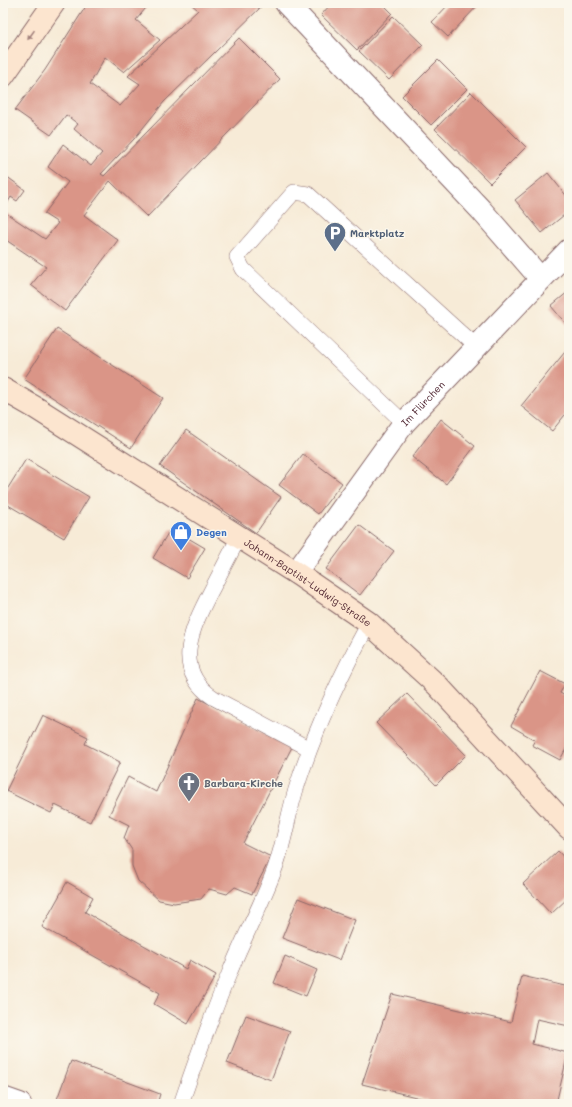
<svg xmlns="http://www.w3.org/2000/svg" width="572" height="1107" font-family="Mali,sans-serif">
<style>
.building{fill:#da9587}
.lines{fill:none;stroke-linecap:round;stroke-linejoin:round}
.lane-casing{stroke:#876667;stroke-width:16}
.street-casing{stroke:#876667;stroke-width:24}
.secondary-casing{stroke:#876667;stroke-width:24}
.lane{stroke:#fff;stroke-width:15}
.street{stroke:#fff;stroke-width:22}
.secondary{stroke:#fce5cf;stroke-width:22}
.oneway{fill:#a3827d}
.labels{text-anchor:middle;stroke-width:3;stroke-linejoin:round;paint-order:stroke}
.service-label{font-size:10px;font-weight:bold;fill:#4e5e75;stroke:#fbf7ec;text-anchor:start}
.street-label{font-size:10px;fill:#4a1f2b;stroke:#fbf7ec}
.shop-label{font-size:10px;font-weight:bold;fill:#366cbe;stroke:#fbf7ec;text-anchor:start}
.worship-label{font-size:10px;font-weight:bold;fill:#5b616d;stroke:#fbf7ec;text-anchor:start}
</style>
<rect width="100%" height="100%" fill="#fbf7ec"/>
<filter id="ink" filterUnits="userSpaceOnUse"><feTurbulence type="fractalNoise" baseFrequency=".025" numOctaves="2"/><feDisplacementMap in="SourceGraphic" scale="8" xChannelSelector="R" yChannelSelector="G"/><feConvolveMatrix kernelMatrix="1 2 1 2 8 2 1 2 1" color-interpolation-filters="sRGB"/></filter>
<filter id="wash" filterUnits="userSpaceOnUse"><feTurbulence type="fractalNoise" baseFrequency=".012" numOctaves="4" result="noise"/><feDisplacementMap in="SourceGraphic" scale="16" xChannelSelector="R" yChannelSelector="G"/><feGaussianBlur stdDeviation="0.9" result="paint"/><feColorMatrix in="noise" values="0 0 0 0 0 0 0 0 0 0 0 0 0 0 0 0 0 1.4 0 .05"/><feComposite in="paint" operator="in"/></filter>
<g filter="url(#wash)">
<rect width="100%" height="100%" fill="#f7ebd7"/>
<g id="blocks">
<path class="building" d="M88 3H150L136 20 160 40 124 72 105 57 90 84 120 106 140 84 128 76 198 10 190 3H265L164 102 134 139 101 174 104 176 239 38 280 79 147 217 110 181 84 215 118 240 65 311 31 285 46 267 3 238V211L45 239 58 223 44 214 68 182 48 167 63 144 91 166 102 153 74 129 78 124 66 115 51 135 15 110 45 70Z
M332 3H382L392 13 357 50 321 15Z
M450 3H480L448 37 432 22Z
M393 16 423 45 389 80 359 51Z
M438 60 467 89 431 125 402 96Z
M471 92 526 147 490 183 435 129Z
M548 173 569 199V211L542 233 515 200Z
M6 176 25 190 17 201 11 197 5 207 3 205V179Z
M569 291V323L567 325 551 306Z
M57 329 163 398 131 448 24 379Z
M569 347V410L552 431 521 406Z
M441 419 475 446 446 484 412 457Z
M186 430 281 497 256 533 160 466Z
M303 454 342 483 318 514 279 485Z
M26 459 89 497 64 538 3 502V496Z
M359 525 394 551 360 595 326 569Z
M171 528 205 548 187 578 153 558Z
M540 671 565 684 560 693 569 698V743L560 760 532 745 535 740 511 726Z
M407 694 466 755 436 785 376 723Z
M198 698 292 747 243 843 271 857 252 894 235 887 227 894 209 889 201 899 174 903 159 900 138 881 132 866V850L124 838 129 825 109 815 128 777 156 792Z
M43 715 88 737 85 744 120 762 90 822 55 805 51 813 6 791Z
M558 851 569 863V897L551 914 523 884Z
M67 882 93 897 85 912 186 969 190 960 216 975 188 1024 154 1004 160 993 42 927Z
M298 898 355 920 339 960 282 938Z
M285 956 317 970 306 996 274 983Z
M522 976 569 987V1026L537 1019 532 1044 568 1053 556 1104H445L362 1084 392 994 511 1022Z
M246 1015 290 1031 271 1080 227 1063Z
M71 1061 160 1094 157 1104H62L56 1102Z"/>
</g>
</g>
<g filter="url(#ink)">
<use href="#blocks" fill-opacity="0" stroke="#876667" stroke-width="1"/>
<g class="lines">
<g class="lane-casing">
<path id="lane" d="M404 423 243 269 237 257 294 192 308 194 476 347
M239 537C230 554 221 572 212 589 193 626 170 669 214 698L310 749
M181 1104C196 1060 211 1017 229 974 243 939 261 906 274 871 285 842 288 812 298 783 316 728 341 674 369 623"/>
</g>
<g class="street-casing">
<g id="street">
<path d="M286 3 481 210 541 279"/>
<path id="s1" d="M296 573 404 423 569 250"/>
<path d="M3 1098 20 1104"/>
</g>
</g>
<g class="secondary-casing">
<g id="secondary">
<path d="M3 76 54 3"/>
<path id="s2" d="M3 389 36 408 296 573 369 623 438 686 569 828"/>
</g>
</g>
<use href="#lane" class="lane"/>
<use href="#street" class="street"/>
<use href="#secondary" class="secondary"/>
</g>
<defs><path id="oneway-solid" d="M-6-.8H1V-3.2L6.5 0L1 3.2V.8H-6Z"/></defs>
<use class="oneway" href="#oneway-solid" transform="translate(31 35) rotate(125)"/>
</g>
<defs>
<g id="parking-pin" transform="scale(1.15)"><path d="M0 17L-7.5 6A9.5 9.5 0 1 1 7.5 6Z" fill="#5c6f8a" stroke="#fbf7ec"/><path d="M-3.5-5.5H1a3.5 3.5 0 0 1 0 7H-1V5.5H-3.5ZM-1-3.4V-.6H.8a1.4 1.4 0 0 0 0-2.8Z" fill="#fff"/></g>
<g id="shop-pin" transform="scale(1.15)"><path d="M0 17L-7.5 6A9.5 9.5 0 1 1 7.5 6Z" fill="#3f7fe0" stroke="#fbf7ec"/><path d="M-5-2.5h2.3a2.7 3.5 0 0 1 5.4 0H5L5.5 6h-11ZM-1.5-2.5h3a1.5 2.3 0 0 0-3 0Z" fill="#fff"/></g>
<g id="church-pin" transform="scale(1.15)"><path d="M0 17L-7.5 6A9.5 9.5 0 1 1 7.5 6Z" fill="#6b7280" stroke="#fbf7ec"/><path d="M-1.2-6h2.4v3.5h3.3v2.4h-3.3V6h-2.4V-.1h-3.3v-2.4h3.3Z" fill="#fff"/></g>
</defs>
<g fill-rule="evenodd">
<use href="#parking-pin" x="335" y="233"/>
<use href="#shop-pin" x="181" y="532"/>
<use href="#church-pin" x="189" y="783"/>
</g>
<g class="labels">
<g class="service-label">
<text x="350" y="237">Marktplatz</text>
</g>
<g class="street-label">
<text dy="4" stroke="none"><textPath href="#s1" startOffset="212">Im Flürchen</textPath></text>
<text dy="4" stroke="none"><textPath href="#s2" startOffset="361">Johann-Baptist-Ludwig-Straße</textPath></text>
</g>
<g class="shop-label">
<text x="196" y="536">Degen</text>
</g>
<g class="worship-label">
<text x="204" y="787">Barbara-Kirche</text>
</g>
</g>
<rect width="572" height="1107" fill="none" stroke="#fbf7ec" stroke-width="16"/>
</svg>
